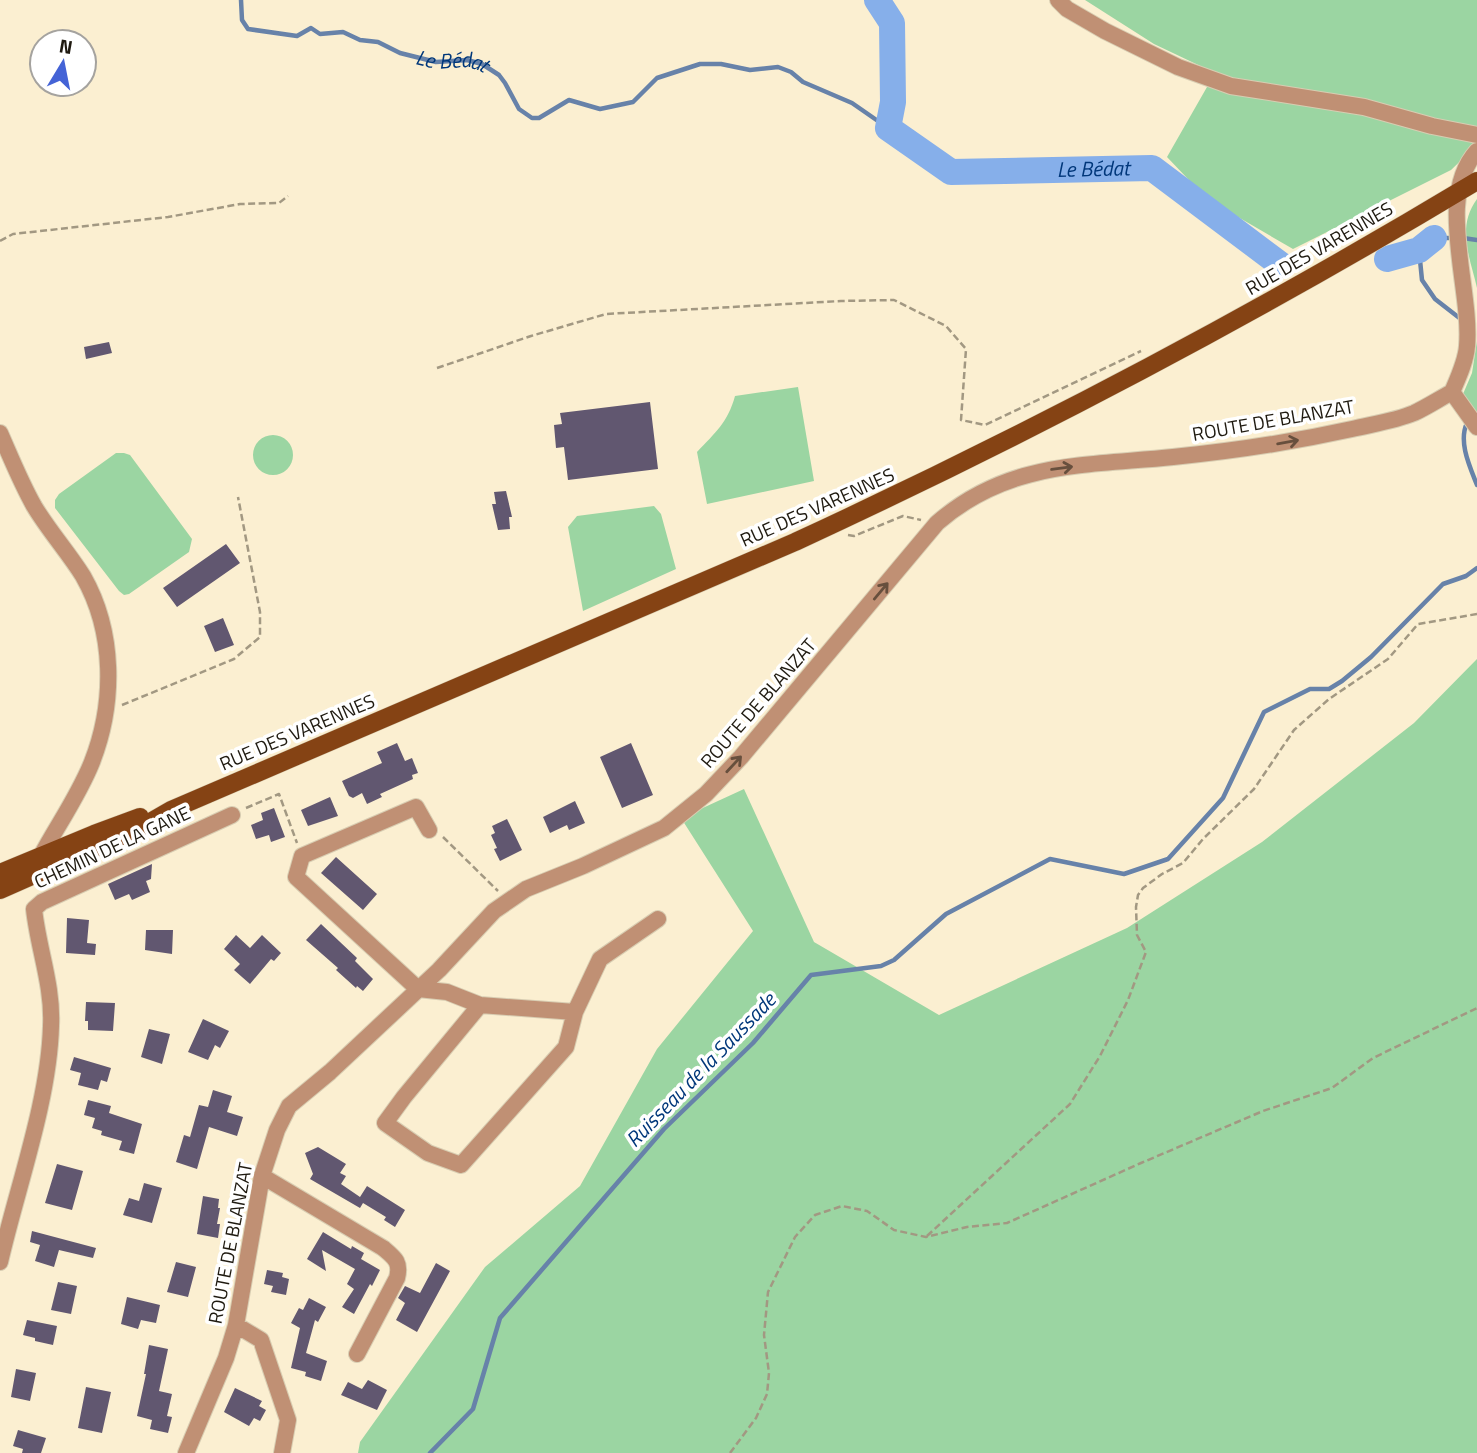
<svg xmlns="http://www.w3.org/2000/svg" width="1477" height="1453" font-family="'Titillium Web',sans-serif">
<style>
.green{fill:#9bd5a2}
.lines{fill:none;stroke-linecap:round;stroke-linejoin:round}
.stream{stroke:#6782a9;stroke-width:4.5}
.river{stroke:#86afea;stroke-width:26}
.building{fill:#615770}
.minor-casing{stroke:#d8cdb2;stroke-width:18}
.major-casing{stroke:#d8cdb2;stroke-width:19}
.path{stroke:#a29882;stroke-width:2.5;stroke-dasharray:7 3.5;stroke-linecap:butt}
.minor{stroke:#c09074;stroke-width:16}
.major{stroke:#854314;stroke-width:18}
.oneway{stroke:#674f3d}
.labels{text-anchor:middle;stroke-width:7;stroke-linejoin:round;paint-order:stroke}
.street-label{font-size:19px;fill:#1f1a10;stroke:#fff}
.water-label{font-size:21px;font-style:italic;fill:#00377a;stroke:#fff}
</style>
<rect width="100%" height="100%" fill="#fbefd1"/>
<path class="green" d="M1085 0H1477V145L1451 170 1293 249 1207 199 1167 157 1215 73 1154 44Z
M1477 199V288C1470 257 1456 228 1477 199Z
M1477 341V419L1463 394 1472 373Z
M798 387 814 481 707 504 697 452C715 433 728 422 735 396Z
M253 455a20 20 0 1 1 40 0a20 20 0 1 1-40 0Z
M116 453H124L130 455 192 539 189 552 129 594 124 595 119 591 55 508V500L59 494Z
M654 506 661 514 676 569 583 611 568 527 577 516Z
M1477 659V1453H358L360 1442 485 1267 580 1186 657 1049 753 931 681 818 744 789 814 942 939 1015 1127 928 1262 842 1414 723Z"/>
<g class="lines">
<g class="stream">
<path id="s1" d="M241 0 242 20 248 29 297 36 311 28 320 34 343 32 360 40 378 42 400 53 436 62 467 60 482 64 499 75 505 83 519 109 532 118H539L569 100 600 109 633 102 657 78 700 64H721L750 70 778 67 791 72 803 82 852 103 888 128"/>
<path d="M1434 238H1454"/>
<path d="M1463 238 1477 240"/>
<path d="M1419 250 1422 280 1435 299 1462 320"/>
<path d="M1467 423C1458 442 1470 467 1477 485"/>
<path d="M430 1453 473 1409 500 1318 664 1129 753 1043 811 975 881 966 894 960 946 914 1050 859 1124 874 1168 859 1223 798 1264 712 1310 689H1329L1342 681 1371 657 1443 584 1466 576 1477 568"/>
</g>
<g class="river">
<path id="s2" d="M877 0 892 23 893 102 888 128 951 172 1152 168 1281 265"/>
<path d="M1387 259 1419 250 1434 238"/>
</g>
</g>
<path class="building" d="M109 342 112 353 86 359 84 347Z
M650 402 658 469 568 480 564 447 556 448 554 425 562 424 560 413Z
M506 491 512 517H509L510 529 498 530 492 504H496L494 492Z
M226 544 240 563 177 607 163 588Z
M223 618 234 645 215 652 204 626Z
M397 743 405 761 412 758 418 773 412 775 413 779 380 794 382 797 367 804 362 793 353 798 349 796 342 781 382 763 377 752Z
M631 743 653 795 622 808 600 757Z
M330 797 338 816 308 826 301 810Z
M575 801 585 823 569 830 567 825 550 833 543 817Z
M274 808 285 837 271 842 269 835 256 839 251 825 263 820 261 813Z
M507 819 522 850 500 861 494 849 497 848 491 835 495 833 492 826Z
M336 857 377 894 363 910 321 873Z
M152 864 151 879 146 881 150 892 132 900 129 894 115 900 108 884Z
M67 918 89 920 87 943 96 944 95 955 66 953Z
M321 924 357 958 355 961 373 979 363 991 357 986 356 988 336 970 338 968 306 940Z
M146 930H173L172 954 145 950Z
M236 935 250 948 262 935 281 953 274 961 271 959 250 984 234 970 240 964 224 949Z
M86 1002 115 1003 113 1031 88 1030V1021H85Z
M203 1019 229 1031 220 1048 215 1045 208 1060 188 1052Z
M149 1029 170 1034 162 1064 141 1057Z
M74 1057 111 1068 107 1082 101 1080 98 1090 78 1085 81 1073 70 1070Z
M213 1090 232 1096 227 1112 243 1117 237 1136 209 1127 197 1169 176 1162 184 1135 190 1137 199 1105 208 1107Z
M88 1100 111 1106 109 1113 142 1124 134 1154 119 1150 122 1141 101 1135 102 1131 92 1128 95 1118 84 1115Z
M318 1147 346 1164 340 1173 346 1176 341 1184 360 1197 367 1186 405 1210 395 1227 384 1220 386 1217 363 1203 360 1208 310 1179 313 1174 305 1153Z
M57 1164 83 1171 72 1210 45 1203Z
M144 1183 162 1188 152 1223 123 1215 129 1198 139 1201Z
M203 1196 219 1199 218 1208H220L217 1224H220L218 1238 197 1234Z
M32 1231 96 1248 93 1258 59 1250 54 1267 35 1261 40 1245 30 1242Z
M323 1232 351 1249 352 1246 364 1253 361 1259 380 1270 372 1286 370 1284 354 1314 342 1307 354 1289 347 1284 355 1269 322 1250 326 1271 307 1259Z
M176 1262 196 1267 188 1297 167 1292Z
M436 1263 450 1271 417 1332 396 1320 405 1303 398 1298 405 1286 420 1293Z
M267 1270 283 1273 282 1277 289 1279 286 1295 271 1292 273 1286 264 1284Z
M58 1282 77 1286 71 1314 51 1310Z
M127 1297 160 1305 156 1323 141 1320 138 1329 121 1324Z
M309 1298 326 1307 318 1322 315 1320 306 1353 327 1361 321 1381 305 1376 306 1372 291 1368 300 1328 291 1323 299 1308 303 1310Z
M27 1320 57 1326 53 1345 35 1341V1338L23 1335Z
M149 1345 168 1349 159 1391 172 1394 167 1416 172 1417 168 1433 150 1429 152 1420 137 1416 146 1374H144Z
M16 1369 36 1373 30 1401 11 1397Z
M368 1380 387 1390 377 1410 341 1395 348 1382 362 1389Z
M86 1387 111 1392 102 1433 78 1428Z
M235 1388 262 1401 259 1406 266 1410 260 1421 254 1418 249 1426 224 1412Z
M18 1430 46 1438 41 1453H22L23 1449 13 1446Z"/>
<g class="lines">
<g class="minor-casing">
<path id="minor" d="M1058 0 1067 9 1105 31 1178 67 1231 86 1364 107 1432 126 1477 135
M1452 392 1477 427
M0 433C11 458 21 483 34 506 49 531 68 552 83 576 115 632 115 703 92 762 79 795 57 826 41 856L42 861
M429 830 416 807 302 856 296 877 418 989 447 992 480 1005 575 1012 566 1047 461 1165 428 1153 385 1123 404 1097 480 1005
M575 1012 600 959 658 919
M262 1176 383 1248C395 1258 401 1262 397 1278L357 1354
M0 1262C17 1188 49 1101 51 1026 53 985 38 948 34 909L42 902 232 815
M236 1325 261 1340 288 1420 282 1453
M186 1453 226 1358 236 1325 262 1176 277 1130 289 1106 330 1072 439 970 494 911 526 889 583 866 664 828 706 794 741 757 937 523C1008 461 1085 466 1173 457 1234 451 1293 442 1352 429 1373 424 1395 421 1414 413 1427 407 1439 399 1452 392 1458 378 1466 361 1467 346 1472 288 1435 197 1477 151"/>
</g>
<g class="major-casing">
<path id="major" d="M0 873 94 834 140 817
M0 890 138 829 171 810 795 542C1029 434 1256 314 1477 181"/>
</g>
<path class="path" d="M0 241 13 234 168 217 240 204 279 203 288 196
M437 368 531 336 606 314 841 301 894 300 946 326 966 349 961 420 985 425 1141 351
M848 535 854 536 903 516 921 520
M122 705 234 659 260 637V612L238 497
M246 808 279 794 297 843
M443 837 498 891
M927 1236 1070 1104 1100 1056 1128 1000 1146 952 1137 935 1136 907 1138 895 1143 888 1162 874 1183 863 1203 839 1254 789 1294 730 1329 699 1388 659 1418 624 1477 614
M730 1453 756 1418 767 1394 769 1373 764 1335 768 1292 795 1237 815 1215 842 1206 867 1211 894 1230 926 1237 967 1227 1007 1223 1141 1163 1263 1111 1332 1088 1373 1058 1477 1008"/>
<use href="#minor" class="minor"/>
<use href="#major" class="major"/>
</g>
<defs><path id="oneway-shaft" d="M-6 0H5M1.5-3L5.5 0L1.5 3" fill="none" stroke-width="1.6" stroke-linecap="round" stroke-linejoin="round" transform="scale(1.75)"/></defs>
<g class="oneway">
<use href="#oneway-shaft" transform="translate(1288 442) rotate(-10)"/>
<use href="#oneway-shaft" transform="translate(1062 468) rotate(-8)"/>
<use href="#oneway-shaft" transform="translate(881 591) rotate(-50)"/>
<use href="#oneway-shaft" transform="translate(734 764) rotate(-47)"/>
</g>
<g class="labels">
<g class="street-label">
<text transform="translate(1319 248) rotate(-30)" y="7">RUE DES VARENNES</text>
<text transform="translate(1273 420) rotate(-10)" y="7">ROUTE DE BLANZAT</text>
<text transform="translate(817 507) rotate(-24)" y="7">RUE DES VARENNES</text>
<text transform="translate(758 703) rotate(-49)" y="7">ROUTE DE BLANZAT</text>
<text transform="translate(297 732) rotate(-23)" y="7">RUE DES VARENNES</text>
<text transform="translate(112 847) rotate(-25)" y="7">CHEMIN DE LA GANE</text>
<text transform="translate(230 1243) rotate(-79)" y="7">ROUTE DE BLANZAT</text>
</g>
<g class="water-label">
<text dy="7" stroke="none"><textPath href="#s1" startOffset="245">Le Bédat</textPath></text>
<text dy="7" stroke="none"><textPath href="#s2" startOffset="352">Le Bédat</textPath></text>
<text transform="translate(701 1070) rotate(-46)" y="7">Ruisseau de la Saussade</text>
</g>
</g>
<g transform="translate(63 63) rotate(10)"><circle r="33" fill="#ffffff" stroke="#a5a39f" stroke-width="2"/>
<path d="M0-5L12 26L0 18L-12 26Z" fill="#4463d6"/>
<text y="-10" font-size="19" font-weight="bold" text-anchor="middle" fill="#1f1a10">N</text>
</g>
</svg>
